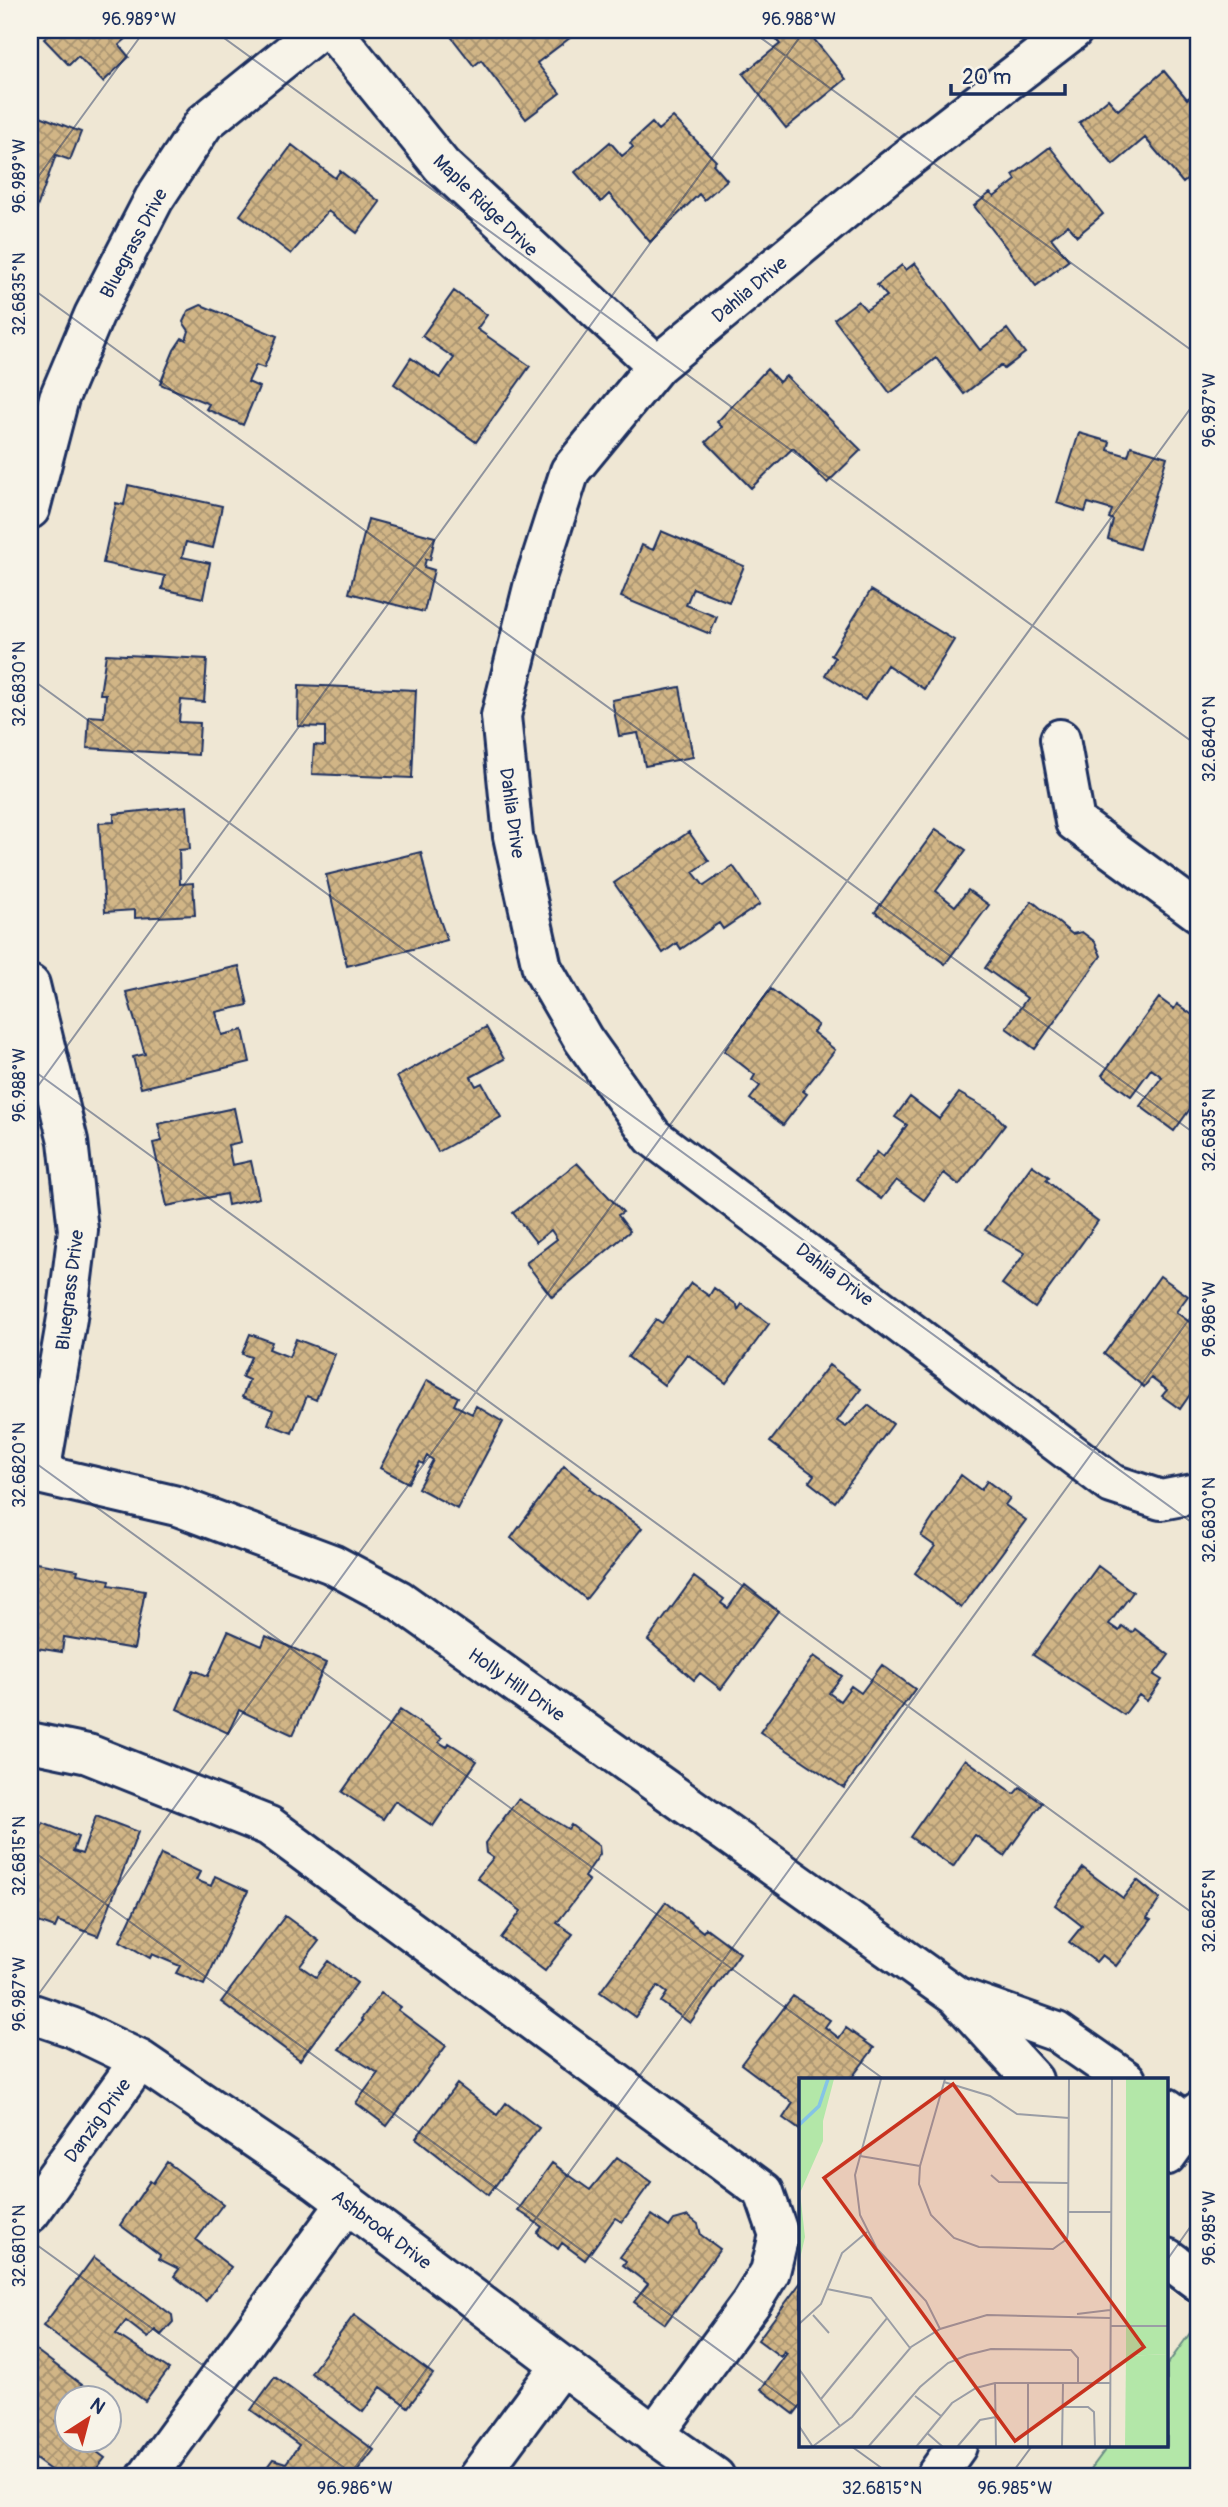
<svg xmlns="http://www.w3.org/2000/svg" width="1228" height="2507" font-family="Pangolin,sans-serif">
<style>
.green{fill:#b3e7a8;stroke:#678b83;stroke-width:2}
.building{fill:url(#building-cross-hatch);stroke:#1b2f5e;stroke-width:2}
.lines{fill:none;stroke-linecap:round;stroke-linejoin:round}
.minor-casing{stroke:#1b2f5e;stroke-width:44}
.major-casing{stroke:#1b2f5e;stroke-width:44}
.minor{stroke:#f7f3e8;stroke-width:38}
.major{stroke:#f7f3e8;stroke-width:38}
.ticks{fill:none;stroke:#1b2f5e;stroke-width:2;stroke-opacity:0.45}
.labels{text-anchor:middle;stroke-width:5;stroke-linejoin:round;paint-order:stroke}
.street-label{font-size:19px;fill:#1b2f5e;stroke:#f7f3e8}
.inset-river{fill:none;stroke:#85c4e6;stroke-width:3.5}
.inset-road{fill:none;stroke:#9a9da5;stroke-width:2}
.view{fill:#c8321e;fill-opacity:0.15;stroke:#c8321e;stroke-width:3.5}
.inset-edge{fill:none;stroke:#1b2f5e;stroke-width:3.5}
.neatline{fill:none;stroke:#1b2f5e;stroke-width:2.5}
.ticks-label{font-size:18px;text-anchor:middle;fill:#1b2f5e}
</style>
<defs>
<pattern id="building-cross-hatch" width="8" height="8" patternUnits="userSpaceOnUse" patternTransform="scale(1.75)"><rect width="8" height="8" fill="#d1b586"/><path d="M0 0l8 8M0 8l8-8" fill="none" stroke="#a99471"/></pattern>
</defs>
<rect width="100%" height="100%" fill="#efe7d4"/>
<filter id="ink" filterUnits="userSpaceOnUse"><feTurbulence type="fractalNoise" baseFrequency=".0143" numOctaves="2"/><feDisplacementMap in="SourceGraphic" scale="14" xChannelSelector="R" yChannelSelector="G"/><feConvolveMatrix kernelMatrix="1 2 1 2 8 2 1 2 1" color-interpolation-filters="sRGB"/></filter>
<g filter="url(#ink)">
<path class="green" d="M1198 2322V2477H1085L1108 2446H1167V2365Z"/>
<path class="building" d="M54 30H136L119 45 129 57 103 82 78 56 69 65 44 39Z
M446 30H565L571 37 537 63 560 93 526 119 481 60 474 66Z
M768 30H812L809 33 846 79 786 128 743 74 780 44Z
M1164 71 1187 99 1196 92 1198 95V170L1183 183 1145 138 1113 165 1079 123 1108 99 1118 110Z
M30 112 81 132 70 160 56 155 30 227Z
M673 117 716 161 713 164 727 180 704 200 699 194 650 242 609 194 601 202 575 172 610 142 622 156 633 147 630 143 652 123 658 130Z
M292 145 335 178 340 171 380 202 357 233 328 211 291 254 240 215Z
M1050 147 1103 214 1077 236 1068 225 1051 238 1069 260 1036 286 974 206 990 193 994 197 1016 180 1013 175Z
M915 263 980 350 1007 329 1025 353 1004 369 1001 365 964 394 936 358 890 393 834 319 858 301 866 310 887 296 877 285 902 265 906 270Z
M454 291 487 315 477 329 530 366 476 442 394 384 411 358 440 378 454 358 422 336Z
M201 305 277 336 264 368 256 365 248 382 259 387 243 425 206 409 209 404 160 384 174 350 182 338 186 340 189 331 183 322 188 311Z
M767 369 779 382 786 376 861 450 827 483 793 448 751 488 706 442 722 427 717 422Z
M1079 433 1110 442 1108 450 1128 456 1131 446 1167 457 1139 549 1108 539 1113 520 1109 518 1112 510 1088 503 1085 512 1057 503Z
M128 485 222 506 213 548 186 542 182 557 210 563 203 598 162 589 165 576 103 563 116 503 124 505Z
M368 519 435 537 430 560 426 559 424 567 434 570 424 612 349 593Z
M661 531 744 566 729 602 693 588 686 605 717 617 710 634 621 597 642 545 653 550Z
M871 590 954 640 924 689 887 665 865 700 825 675 835 658 831 655Z
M106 654 207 659 204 702 181 700 179 722 200 723 198 755 87 748 89 716 104 717 106 694H100Z
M299 685 416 690 412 778 312 774 314 745 325 746V727L298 726Z
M680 687 693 757 645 766 638 733 619 736 612 700Z
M1194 690H1198V759H1196Z
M187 806 190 849 179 850 180 884 193 883 195 915 135 918V910L105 912 99 823 114 822V814Z
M936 829 966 850 936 891 955 906 968 890 989 905 945 964 875 912Z
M689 832 709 861 693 872 704 886 733 866 760 904 723 929 719 923 681 949 677 943 663 953 614 883Z
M421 852 430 892 447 940 347 966 326 875Z
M1032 901 1072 934 1082 932 1095 942 1101 956 1035 1049 1006 1028 1027 998 985 968Z
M239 966 248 1005 216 1012 222 1035 243 1030 250 1062 141 1088 133 1057 145 1054 126 992Z
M771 989 818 1025 813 1032 835 1050 803 1091 807 1094 783 1125 750 1099 760 1086 752 1080 755 1075 724 1051Z
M1159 998 1174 1009 1177 1004 1198 1019V1098L1174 1131 1140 1106 1162 1077 1151 1069 1131 1096 1102 1075Z
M486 1027 504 1059 471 1077 476 1086 482 1083 501 1117 438 1152 397 1077Z
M959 1093 994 1113 1005 1125 959 1185 944 1173 924 1200 896 1180 881 1199 856 1180 877 1152 883 1157 907 1125 895 1117 910 1097 939 1119Z
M234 1108 241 1142 228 1145 232 1165 251 1161 259 1198 228 1205 226 1194 167 1206 153 1143 162 1141 158 1124Z
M577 1163 623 1212 618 1215 630 1231 552 1297 526 1263 557 1239 551 1230 536 1242 513 1213Z
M1032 1165 1049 1177 1046 1180 1069 1199 1098 1221 1035 1308 1002 1284 1025 1253 985 1230Z
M1160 1276 1188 1296 1176 1312 1191 1323 1198 1314V1383L1180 1409 1162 1396 1167 1390 1151 1378 1144 1387 1104 1354Z
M691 1283 709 1296 714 1288 737 1305 738 1310 742 1304 769 1324 726 1383 687 1354 664 1385 628 1357 656 1319 662 1323Z
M250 1334 272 1342 269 1349 289 1357 296 1339 335 1354 316 1400 307 1396 292 1433 268 1424 273 1410 242 1397 249 1380 242 1377 251 1357 242 1354Z
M829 1365 861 1389 837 1421 846 1427 868 1405 893 1424 835 1502 809 1482 814 1475 770 1442Z
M427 1380 458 1397 454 1405 472 1414 476 1406 503 1422 457 1509 418 1488 433 1460 427 1456 423 1464 420 1462 408 1483 380 1468Z
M564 1466 591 1487 589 1489 642 1528 586 1599 511 1538Z
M961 1475 981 1490 987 1481 1010 1498 1005 1505 1026 1520 961 1608 915 1573 935 1546 921 1536Z
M30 1562 78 1570 77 1574 110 1580 109 1585 145 1591 134 1649 64 1637 62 1652 30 1647Z
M1098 1566 1133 1592 1109 1624 1119 1631 1122 1626 1132 1633 1135 1629 1169 1655 1154 1675 1162 1680 1147 1701 1139 1695 1124 1715 1033 1655Z
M694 1577 724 1599 721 1603 728 1608 745 1585 778 1611 721 1689 700 1673 694 1680 648 1640Z
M228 1631 262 1646 266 1636 326 1663 293 1735 239 1710 228 1733 177 1709 194 1670 208 1676Z
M814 1656 842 1676 829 1693 840 1701 851 1686 861 1693 882 1665 915 1689 844 1788 760 1732Z
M400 1710 442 1738 439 1742 447 1747 449 1743 477 1761 433 1826 395 1801 383 1819 342 1792Z
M965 1759 1014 1794 1020 1787 1042 1803 1004 1856 975 1835 953 1867 910 1837Z
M518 1799 568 1829 571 1825 599 1846 600 1854 584 1877 589 1881 557 1923 573 1934 545 1971 501 1938 521 1911 477 1878 493 1858 486 1853 485 1843Z
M96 1816 138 1832 98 1936 58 1921 55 1928 30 1919V1857L43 1823 78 1837 73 1851 82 1854Z
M161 1854 200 1872 196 1880 211 1886 215 1876 248 1891 204 1985 176 1973 180 1966 152 1954 150 1958 120 1941Z
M1083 1868 1123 1898 1137 1880 1160 1899 1147 1918 1151 1920 1116 1966 1102 1955 1096 1962 1069 1942 1082 1926 1055 1905Z
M666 1902 703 1932 706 1928 740 1953 690 2023 661 2002 667 1993 658 1986 635 2017 600 1992Z
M285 1916 319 1941 300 1966 316 1977 328 1961 357 1983 300 2060 221 2002Z
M381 1993 401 2007 398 2010 446 2046 387 2126 356 2103 378 2073 339 2049 363 2021 361 2019Z
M793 1996 830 2020 825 2027 839 2038 846 2028 874 2048 850 2080H801V2131L783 2118 793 2103 741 2064Z
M457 2084 497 2115 506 2103 539 2128 488 2195 416 2138Z
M617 2157 651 2182 622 2222 615 2218 585 2260 562 2243 558 2249 537 2233 542 2227 518 2210 552 2163 590 2190Z
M167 2162 223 2204 196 2240 231 2267 206 2301 174 2276 179 2269 159 2259 160 2255 120 2225 150 2181 153 2183Z
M652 2215 669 2227 674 2220 688 2216 698 2224 701 2235 720 2249 665 2324 634 2302 648 2284 623 2265 626 2261 620 2257Z
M94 2257 172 2315 173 2322 161 2335 155 2330 148 2338 126 2321 116 2334 169 2369 145 2401 43 2326Z
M801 2282V2405L794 2414 761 2389 787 2353 784 2351 781 2357 758 2340Z
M354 2315 433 2374 408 2407 381 2387 363 2412 311 2373Z
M32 2347 90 2391 84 2398H66V2409L56 2421 66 2429V2440H81L105 2458 90 2477H60L30 2455V2349Z
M275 2377 374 2450 353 2477H264L261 2475 273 2459 286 2463 299 2445 251 2410Z"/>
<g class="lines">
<g class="minor-casing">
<path id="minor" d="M332 30 442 166 657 365
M1073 30 890 172 657 365 570 471 534 583 501 716 513 836 542 968 583 1039 653 1137 1112 1484 1161 1500 1198 1493
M30 509 59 398 94 315 154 199 204 123 319 30
M1060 739 1075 822 1198 912
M30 985 68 1141 78 1230 67 1318 40 1473
M30 1472 177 1506 332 1564 399 1600 956 1996 1033 2080
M30 1742 88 1754 269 1826 764 2192 779 2235 770 2272 751 2303 654 2435
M961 1998 1057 2032 1126 2080
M30 2013 71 2027 140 2060 316 2180 644 2427 715 2477
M1167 2108 1189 2124
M30 2213 140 2060
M1167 2258 1198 2281
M147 2477 347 2203
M478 2477 561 2365"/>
</g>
<g class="major-casing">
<path id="major" d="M1167 2155 1198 2112
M935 2477 957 2446"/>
</g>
<use href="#minor" class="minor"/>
<use href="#major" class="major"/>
</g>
</g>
<path class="ticks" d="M213 30 1198 746M750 30 1198 355M30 188 145 30M30 287 1198 1136M30 678 1198 1527M30 1068 1198 1917M30 1097 805 30M30 1459 885 2080M30 1849 801 2410M30 2006 1198 398M30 2240 357 2477M1167 2260 1198 2216M1167 2285 1198 2308M851 2446 894 2477M348 2477 1198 1307M1009 2477 1032 2446"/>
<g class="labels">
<g class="street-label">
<text transform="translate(486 205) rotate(44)" y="7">Maple Ridge Drive</text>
<text transform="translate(133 243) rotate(-62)" y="7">Bluegrass Drive</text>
<text transform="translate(749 289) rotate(-40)" y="7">Dahlia Drive</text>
<text transform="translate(513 813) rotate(82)" y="7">Dahlia Drive</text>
<text transform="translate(835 1274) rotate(37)" y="7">Dahlia Drive</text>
<text transform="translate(69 1290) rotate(-83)" y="7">Bluegrass Drive</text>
<text transform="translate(517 1684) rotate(35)" y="7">Holly Hill Drive</text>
<text transform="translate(97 2120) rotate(-54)" y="7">Danzig Drive</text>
<text transform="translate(382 2229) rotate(37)" y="7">Ashbrook Drive</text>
</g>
</g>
<g transform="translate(799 2078)">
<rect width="369" height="369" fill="#efe7d4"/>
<path d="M0 1H35L24 43V63L1 115 6 159 0 185Z" fill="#b3e7a8"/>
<path d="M369 276V369H326L327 278Z" fill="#b3e7a8"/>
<path d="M327 1H369V276L327 278Z" fill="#b3e7a8"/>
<path class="inset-river" d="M0 47 20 28 29 1"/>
<path class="inset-road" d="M82 1 56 97 61 137 78 171 127 223 141 251M146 1 121 88 120 106 132 137 155 160 180 169 254 171 268 161 269 154 270 1M145 4 191 18 218 36 270 40M61 78 121 88M192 97 200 104 269 105M269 134H312M28 211 72 220 88 240M278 236 311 232M14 237 30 255M0 246 22 226 43 175 68 154M311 248H370M0 291 41 348M196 305 197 369M116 318 142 338M22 321 88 240 111 270M264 329H289L295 334 296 369M0 348 14 369M128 355 144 369M13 369 53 339 112 269 141 251 188 237 311 240M69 369 121 309 149 285 168 277 192 271 272 272 279 280V305M117 369 153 325 177 310 196 305H311M158 369 181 342 197 339M229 369V305M263 369 264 305M311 369 313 1"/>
<path class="view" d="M154 6 345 269 216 363 25 100Z"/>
<rect width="369" height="369" class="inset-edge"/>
</g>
<rect width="1228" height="2507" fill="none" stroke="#f7f3e8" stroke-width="77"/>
<g transform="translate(88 2419) rotate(36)"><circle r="33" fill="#f7f3e8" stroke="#9fa5b1" stroke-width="2"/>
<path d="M0-5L12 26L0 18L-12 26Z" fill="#c8321e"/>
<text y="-10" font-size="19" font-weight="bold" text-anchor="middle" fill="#1b2f5e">N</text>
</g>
<path d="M951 84v10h114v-10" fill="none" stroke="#1b2f5e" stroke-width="3.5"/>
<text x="962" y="84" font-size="21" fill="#1b2f5e" stroke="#f7f3e8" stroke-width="5" paint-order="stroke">20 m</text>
<rect x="38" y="38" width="1152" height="2430" class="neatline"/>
<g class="ticks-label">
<text x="139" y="25">96.989°W</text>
<text x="799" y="25">96.988°W</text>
<text transform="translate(19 176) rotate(-90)" y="6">96.989°W</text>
<text transform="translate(19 294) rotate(-90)" y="6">32.6835°N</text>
<text transform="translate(1209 410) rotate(-90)" y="6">96.987°W</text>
<text transform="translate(19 684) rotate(-90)" y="6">32.6830°N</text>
<text transform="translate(1209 739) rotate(-90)" y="6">32.6840°N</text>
<text transform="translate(19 1085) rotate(-90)" y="6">96.988°W</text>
<text transform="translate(1209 1130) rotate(-90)" y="6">32.6835°N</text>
<text transform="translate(1209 1319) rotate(-90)" y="6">96.986°W</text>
<text transform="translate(19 1465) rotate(-90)" y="6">32.6820°N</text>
<text transform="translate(1209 1520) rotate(-90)" y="6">32.6830°N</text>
<text transform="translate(19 1856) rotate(-90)" y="6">32.6815°N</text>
<text transform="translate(1209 1911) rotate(-90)" y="6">32.6825°N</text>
<text transform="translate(19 1994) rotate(-90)" y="6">96.987°W</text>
<text transform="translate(1209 2228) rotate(-90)" y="6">96.985°W</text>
<text transform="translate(19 2246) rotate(-90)" y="6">32.6810°N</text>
<text x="355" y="2494">96.986°W</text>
<text x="882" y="2494">32.6815°N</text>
<text x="1015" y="2494">96.985°W</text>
</g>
</svg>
